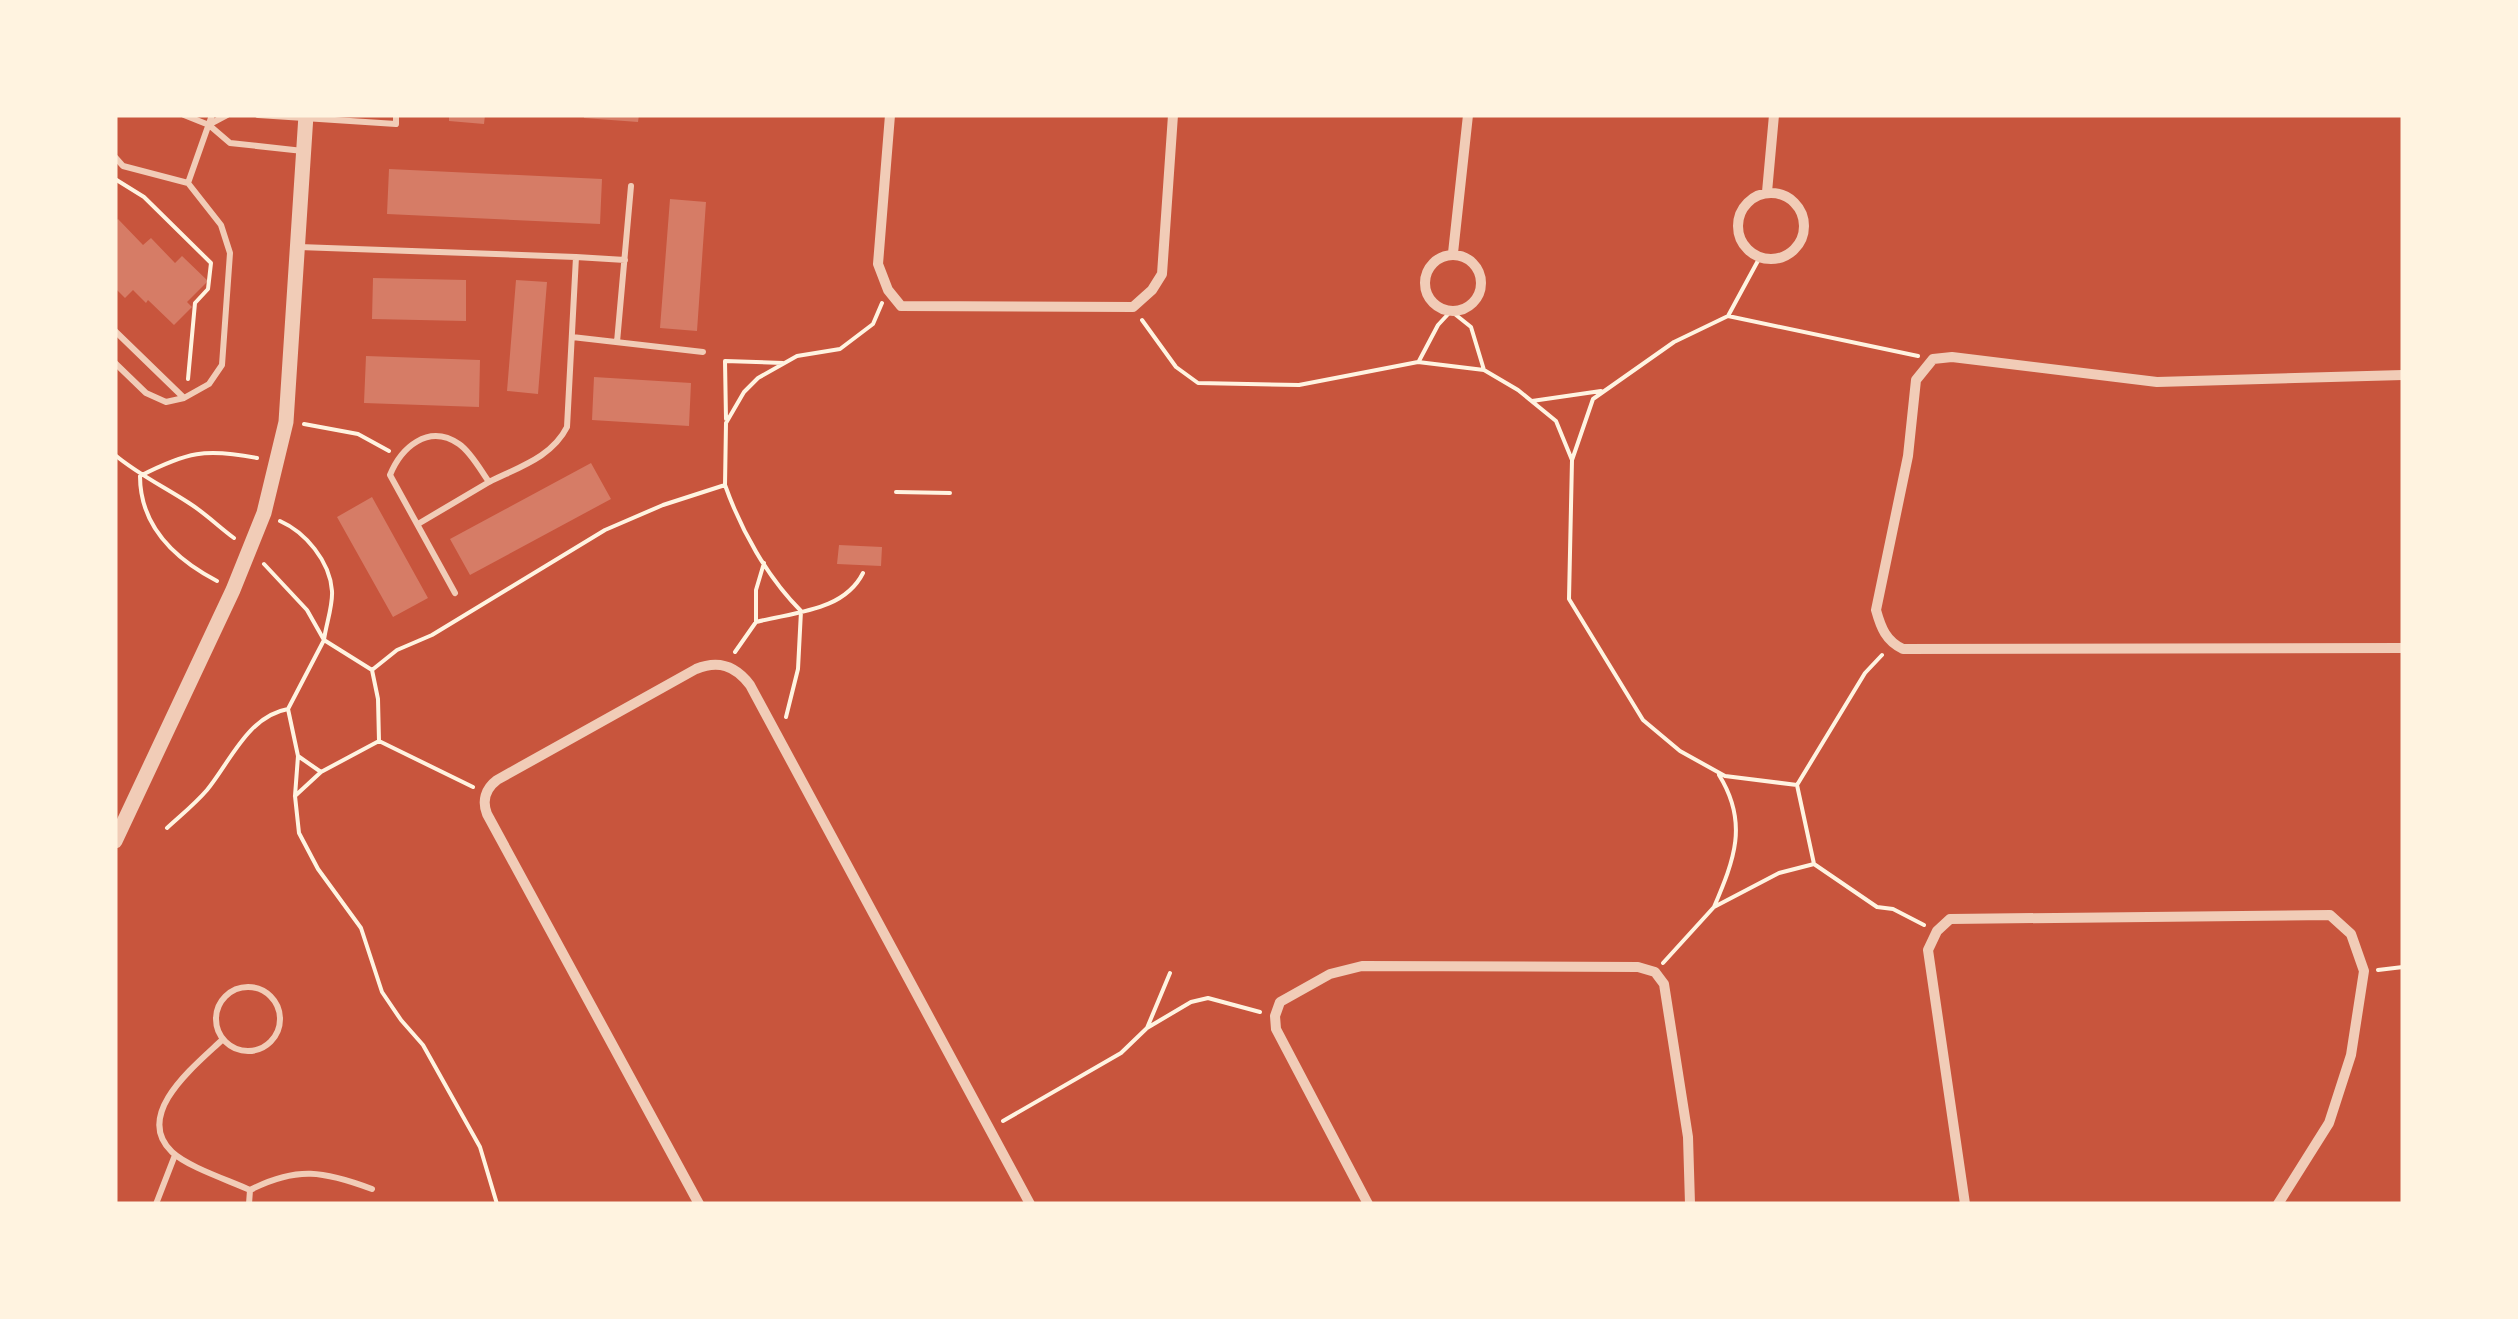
<svg xmlns="http://www.w3.org/2000/svg" width="2518" height="1319" font-family="Karla,sans-serif">
<style>
.building{fill:#d67c66}
.lines{fill:none;stroke-linecap:round;stroke-linejoin:round}
.path{stroke:#fff3e0;stroke-width:4}
.service{stroke:#f1ccb7;stroke-width:6}
.minor{stroke:#f1ccb7;stroke-width:10}
.tertiary{stroke:#f1ccb7;stroke-width:15}
</style>
<rect width="100%" height="100%" fill="#c8553d"/>
<path class="building" d="M449 115H485L484 124 449 121Z
M584 115H639L638 122 584 118Z
M389 169 602 179 600 224 387 214Z
M670 199 706 202 697 331 660 328Z
M118 219 143 245 151 238 175 263 182 256 208 281 187 302 192 307 174 325 148 300 146 303 133 290 125 298 115 288V222Z
M373 278 466 280V321L372 319Z
M516 280 547 282 538 394 507 391Z
M366 356 480 360 479 407 364 403Z
M594 377 691 383 689 426 592 420Z
M591 463 611 499 470 575 450 539Z
M372 497 428 598 393 617 337 517Z
M839 545 882 547 881 566 837 564Z"/>
<g class="lines">
<path class="path" d="M115 179 144 197 211 263 208 289 195 303 188 379
M1728 316 1760 257
M1142 320 1176 367 1198 383 1299 385 1418 362 1484 370 1518 390 1556 421 1572 460
M1918 356 1728 316 1674 342 1593 399 1572 460 1569 599 1643 720 1680 751 1725 776 1797 785 1814 864 1877 907 1893 909 1924 925
M1419 361 1438 325 1451 311 1471 327 1484 370
M1532 401 1601 391
M726 419 725 361 783 363
M304 424 358 434 389 451
M115 455C139 475 163 486 189 503 205 513 219 527 234 538
M725 485C741 530 767 577 801 611L798 669 786 717
M896 492 950 493
M280 521C305 532 330 561 332 591 333 606 326 624 324 640L372 670 378 699 379 741
M264 564 307 610 324 640 288 709 298 756 295 796 299 833 318 869 361 928 382 992 401 1020 423 1045 480 1147 497 1204
M217 581C175 559 140 527 140 476 187 452 205 448 257 458
M756 622V590L764 563
M735 652 756 622C795 612 844 611 863 573
M372 670 397 650 432 635 605 530 663 505 725 485 726 423 744 392 758 378 797 356 840 349 873 324 882 303
M298 756 321 772
M1797 785 1865 673 1882 655
M295 796 321 772 379 741 473 787
M167 828C180 816 195 804 207 790 230 762 248 716 288 709
M1714 907C1734 860 1749 823 1719 775
M1663 963 1714 907 1779 873 1814 864
M2378 970 2403 967
M1147 1028 1170 973
M1003 1121 1121 1053 1147 1028 1191 1002 1208 998 1260 1012"/>
<path class="service" d="M184 115 209 125 230 143 303 151
M258 115 396 124V115
M210 124 227 115
M115 157 123 166 188 183 221 225 230 253 222 365 209 384 184 398 166 402 146 393 115 363
M188 183 212 115
M299 247 576 257 567 427C552 457 519 467 489 482 481 471 471 452 459 444 428 423 401 448 390 475L455 593
M576 257 625 260
M115 331 183 397
M572 337 703 352
M617 342 631 186
M418 524 489 482
M216 1019a32 32 0 1 1 64 0a32 32 0 1 1-64 0Z
M223 1039C197 1064 132 1114 172 1152 188 1167 228 1180 250 1190L249 1204
M250 1190C297 1166 324 1171 372 1189
M156 1204 175 1155"/>
<path class="minor" d="M890 115 878 264 888 290 901 306 1133 307 1152 290 1162 274 1173 115
M1767 192 1774 115
M1738 226a33 33 0 1 1 66 0a33 33 0 1 1-66 0Z
M1453 253 1468 115
M1425 283a28 28 0 1 1 56 0a28 28 0 1 1-56 0Z
M2403 375 2157 382 1952 357 1933 359 1916 380 1908 456 1876 610C1881 628 1886 641 1903 649L2403 648
M699 1204 487 814C482 801 485 789 497 780L696 669C718 660 735 665 750 685L1030 1204
M1368 1204 1276 1029 1275 1016 1280 1002 1330 974 1362 966 1638 967 1655 972 1664 984 1688 1137 1690 1204
M1965 1204 1928 950 1937 931 1950 919 2330 915 2351 934 2364 971 2351 1055 2329 1123 2278 1204"/>
<path class="tertiary" d="M115 841 233 590 264 513 286 422 306 115"/>
</g>
<rect width="2518" height="1319" fill="none" stroke="#fff3e0" stroke-width="235"/>
</svg>
